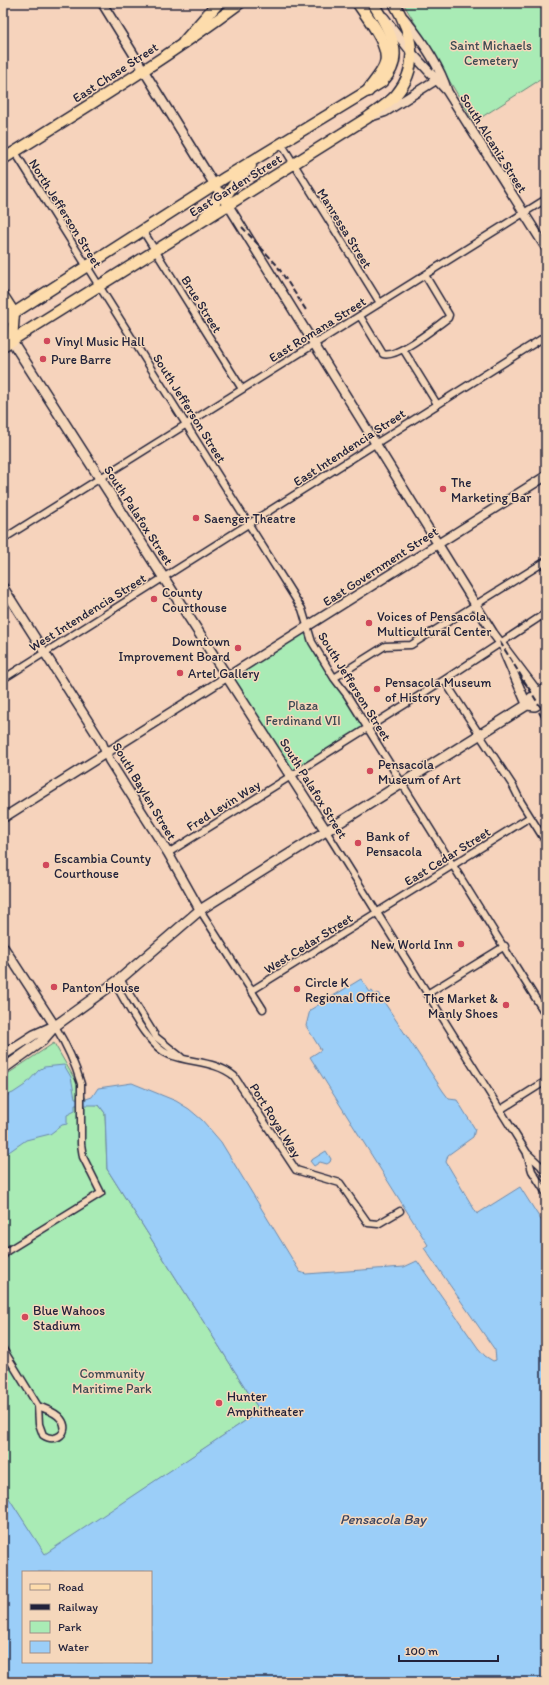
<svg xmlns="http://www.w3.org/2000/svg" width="549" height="1685" font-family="Itim,sans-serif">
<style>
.green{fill:#a9ebb5;stroke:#668678}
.water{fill:#9bcef8;stroke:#6b89ac;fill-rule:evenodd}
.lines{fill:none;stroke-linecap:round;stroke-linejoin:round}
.minor-casing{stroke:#22223b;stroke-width:9}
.tertiary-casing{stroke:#22223b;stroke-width:11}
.secondary-casing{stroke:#22223b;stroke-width:12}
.primary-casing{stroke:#22223b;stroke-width:13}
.motorway-casing{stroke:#22223b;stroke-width:14}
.minor{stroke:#f5d7bb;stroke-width:6}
.tertiary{stroke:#f5d7bb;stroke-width:8}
.secondary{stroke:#f5d7bb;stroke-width:9}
.primary{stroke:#fddcac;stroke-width:10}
.motorway{stroke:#fddcac;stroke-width:11}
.rail{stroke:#22223b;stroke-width:2;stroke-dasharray:6 3;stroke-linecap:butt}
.poi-dot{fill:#d1495b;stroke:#f5d7bb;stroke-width:1.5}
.labels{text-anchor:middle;stroke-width:3;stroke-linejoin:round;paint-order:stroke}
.park-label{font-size:13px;fill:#3d4a53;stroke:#f5d7bb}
.street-label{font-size:13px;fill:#22223b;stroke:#f5d7bb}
.poi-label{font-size:13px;fill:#22223b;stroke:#f5d7bb;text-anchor:start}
.water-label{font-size:14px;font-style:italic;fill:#3a4461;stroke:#f5d7bb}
</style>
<rect width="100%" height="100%" fill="#f6d3bc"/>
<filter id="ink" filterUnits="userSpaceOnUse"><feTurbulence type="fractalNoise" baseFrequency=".025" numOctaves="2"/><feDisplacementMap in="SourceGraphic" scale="8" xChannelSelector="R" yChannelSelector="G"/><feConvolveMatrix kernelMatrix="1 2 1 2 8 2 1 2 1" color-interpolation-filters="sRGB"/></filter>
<g filter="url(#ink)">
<path class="green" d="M403 3H546V76L474 122Z
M307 626 312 643 367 728 290 776 228 676Z
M54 1043 89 1104 99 1105 105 1113 107 1169 260 1411 45 1555 3 1489V1077Z"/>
<path class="water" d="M361 979 370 992 372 991 375 995 378 993 443 1091 449 1099 457 1100 475 1129 473 1137 448 1155 446 1162 477 1214 520 1187 546 1228V1682H3V1489L45 1554 260 1411 107 1169 105 1113 99 1105H75V1111L67 1115V1124L62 1125 50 1134 26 1140 3 1156V1097L13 1093 25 1085 39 1070 44 1067 64 1065 71 1077 75 1098 86 1099 92 1097 98 1088 132 1083 176 1101 189 1109 202 1120 221 1142 300 1272 306 1274 404 1267 417 1261 478 1348 485 1356 493 1361 496 1360 495 1350 424 1248 428 1245 310 1057 321 1050 306 1026 310 1010ZM23 1572H151V1662H23Z
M326 1151 331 1159 330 1162 327 1164 320 1162 314 1166 310 1161Z"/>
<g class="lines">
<g class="minor-casing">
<path id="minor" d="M281 143 380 303
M15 152 302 609 312 642 334 678 347 695 546 1015
M143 231 242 389
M360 316 383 354C397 359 435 327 448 318L449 315 425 275
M403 349 437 404
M3 539 546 199
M334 678 385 646 411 645 546 561
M3 679 546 336
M444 680 513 786 521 802 546 842
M326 831 527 1153 541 1166 546 1174
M168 853 444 680 546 613
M200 910 263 1009
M120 979 156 1037 181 1057
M115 984C128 1005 147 1046 170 1055 191 1063 216 1061 234 1076L296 1170 340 1183 368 1223 378 1224 400 1211
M251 991 530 817
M427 994 505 946
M500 1110 546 1081
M527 1154 532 1171 546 1193
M3 1256 7 1251 101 1193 83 1157 81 1144V1084C75 1063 66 1044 55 1026
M3 1349 38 1406 39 1424 43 1435C56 1444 71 1432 61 1419 56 1412 45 1409 38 1406"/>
</g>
<g class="tertiary-casing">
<path id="tertiary" d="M102 3 217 189
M384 17 411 52 447 91 546 248
M404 18C421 39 439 64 447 90
M373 116 385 112 436 80
M225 200 493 633 542 698
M3 587 102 743 109 760 168 853 200 910
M505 654 527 705
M3 818 546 476
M3 946 55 1026"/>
</g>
<g class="secondary-casing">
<path id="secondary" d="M12 341 326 831
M527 705 531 698 546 688
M527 705 535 706 546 699
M3 1055 34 1035 52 1027
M3 1069 42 1041 55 1026 120 979 200 910 527 705"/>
</g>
<g class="primary-casing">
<path id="primary" d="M3 159C83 109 164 60 240 3
M224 199 236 181 251 166
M204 217 212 208 220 193
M3 296 14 313 12 341
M3 320 226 177 382 82C408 56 388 29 373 3
M3 346 367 118C376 111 388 104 396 95 421 66 412 33 394 3"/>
</g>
<g class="motorway-casing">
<path id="motorway" d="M358 3C368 18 392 47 385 65 382 74 373 83 368 91
M184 42 218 3"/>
</g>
<use href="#minor" class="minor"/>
<use href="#tertiary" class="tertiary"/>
<use href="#secondary" class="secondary"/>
<use href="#primary" class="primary"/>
<use href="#motorway" class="motorway"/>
<path class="rail" d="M242 227 276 264 306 310
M500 642 546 716
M539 712 546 725"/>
</g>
</g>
<g class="poi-dot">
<circle cx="47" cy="341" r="4"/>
<circle cx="43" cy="359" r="4"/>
<circle cx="443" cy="489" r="4"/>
<circle cx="196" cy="518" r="4"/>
<circle cx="154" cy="599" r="4"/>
<circle cx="369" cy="623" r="4"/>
<circle cx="238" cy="648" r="4"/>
<circle cx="180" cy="673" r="4"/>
<circle cx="377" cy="689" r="4"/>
<circle cx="370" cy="771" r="4"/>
<circle cx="358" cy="843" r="4"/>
<circle cx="46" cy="865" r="4"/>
<circle cx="461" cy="944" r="4"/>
<circle cx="54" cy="987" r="4"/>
<circle cx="297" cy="989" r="4"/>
<circle cx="506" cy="1005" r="4"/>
<circle cx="25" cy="1317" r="4"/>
<circle cx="219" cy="1403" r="4"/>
</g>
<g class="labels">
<g class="park-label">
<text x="491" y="50">Saint Michaels<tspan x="491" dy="15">Cemetery</tspan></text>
<text x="303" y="710">Plaza<tspan x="303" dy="15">Ferdinand VII</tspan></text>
<text x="112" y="1378">Community<tspan x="112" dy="15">Maritime Park</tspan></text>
</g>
<g class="street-label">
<text transform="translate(115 72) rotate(-33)" y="5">East Chase Street</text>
<text transform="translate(494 143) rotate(58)" y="5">South Alcaniz Street</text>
<text transform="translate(235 185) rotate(-32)" y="5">East Garden Street</text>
<text transform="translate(66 213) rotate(58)" y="5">North Jefferson Street</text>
<text transform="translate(345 228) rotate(58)" y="5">Manressa Street</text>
<text transform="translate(202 304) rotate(58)" y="5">Brue Street</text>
<text transform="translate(317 329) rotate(-32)" y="5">East Romana Street</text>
<text transform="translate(190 408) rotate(58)" y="5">South Jefferson Street</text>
<text transform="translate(349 447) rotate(-33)" y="5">East Intendencia Street</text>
<text transform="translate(139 515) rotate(57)" y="5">South Palafox Street</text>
<text transform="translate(380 566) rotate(-33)" y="5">East Government Street</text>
<text transform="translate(87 612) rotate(-32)" y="5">West Intendencia Street</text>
<text transform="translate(355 686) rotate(58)" y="5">South Jefferson Street</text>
<text transform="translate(314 788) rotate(58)" y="5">South Palafox Street</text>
<text transform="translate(145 791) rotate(59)" y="5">South Baylen Street</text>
<text transform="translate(223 805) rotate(-32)" y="5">Fred Levin Way</text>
<text transform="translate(447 856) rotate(-32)" y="5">East Cedar Street</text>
<text transform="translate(308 943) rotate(-32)" y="5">West Cedar Street</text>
<text transform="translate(276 1120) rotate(58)" y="5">Port Royal Way</text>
</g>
<g class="poi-label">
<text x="55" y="346">Vinyl Music Hall</text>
<text x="51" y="364">Pure Barre</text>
<text x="451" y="487">The<tspan x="451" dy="15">Marketing Bar</tspan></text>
<text x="204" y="523">Saenger Theatre</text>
<text x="162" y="597">County<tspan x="162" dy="15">Courthouse</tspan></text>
<text x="377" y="621">Voices of Pensacola<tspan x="377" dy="15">Multicultural Center</tspan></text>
<text x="230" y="646" text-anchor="end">Downtown<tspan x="230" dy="15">Improvement Board</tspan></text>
<text x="188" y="678">Artel Gallery</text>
<text x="385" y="687">Pensacola Museum<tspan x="385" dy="15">of History</tspan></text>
<text x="378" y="769">Pensacola<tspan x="378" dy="15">Museum of Art</tspan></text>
<text x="366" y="841">Bank of<tspan x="366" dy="15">Pensacola</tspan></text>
<text x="54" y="863">Escambia County<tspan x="54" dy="15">Courthouse</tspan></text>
<text x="453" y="949" text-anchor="end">New World Inn</text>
<text x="305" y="987">Circle K<tspan x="305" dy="15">Regional Office</tspan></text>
<text x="62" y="992">Panton House</text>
<text x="498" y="1003" text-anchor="end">The Market &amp;<tspan x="498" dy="15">Manly Shoes</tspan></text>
<text x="33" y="1315">Blue Wahoos<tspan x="33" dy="15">Stadium</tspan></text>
<text x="227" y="1401">Hunter<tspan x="227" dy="15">Amphitheater</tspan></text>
</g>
<g class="water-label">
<text x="383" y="1524">Pensacola Bay</text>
</g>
</g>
<rect width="549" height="1685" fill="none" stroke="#f5d7bb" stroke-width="16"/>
<rect x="8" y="8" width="533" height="1669" fill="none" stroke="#22223b" stroke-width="1.5" filter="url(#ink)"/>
<rect x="22" y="1571" width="130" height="92" fill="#f5d7bb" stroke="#a18f88"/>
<rect x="30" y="1584" width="20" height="6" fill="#fddcac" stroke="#a18f88"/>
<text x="58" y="1591" font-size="12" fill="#22223b">Road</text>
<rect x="30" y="1604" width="20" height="6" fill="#22223b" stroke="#a18f88"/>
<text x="58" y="1611" font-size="12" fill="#22223b">Railway</text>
<rect x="30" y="1621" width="20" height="12" fill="#a9ebb5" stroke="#a18f88"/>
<text x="58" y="1631" font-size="12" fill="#22223b">Park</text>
<rect x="30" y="1641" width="20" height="12" fill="#9bcef8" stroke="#a18f88"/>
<text x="58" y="1651" font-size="12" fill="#22223b">Water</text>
<path d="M399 1655v6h99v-6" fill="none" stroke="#22223b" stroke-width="2"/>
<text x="405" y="1655" font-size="12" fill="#22223b" stroke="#f5d7bb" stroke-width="3" paint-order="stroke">100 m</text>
</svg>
